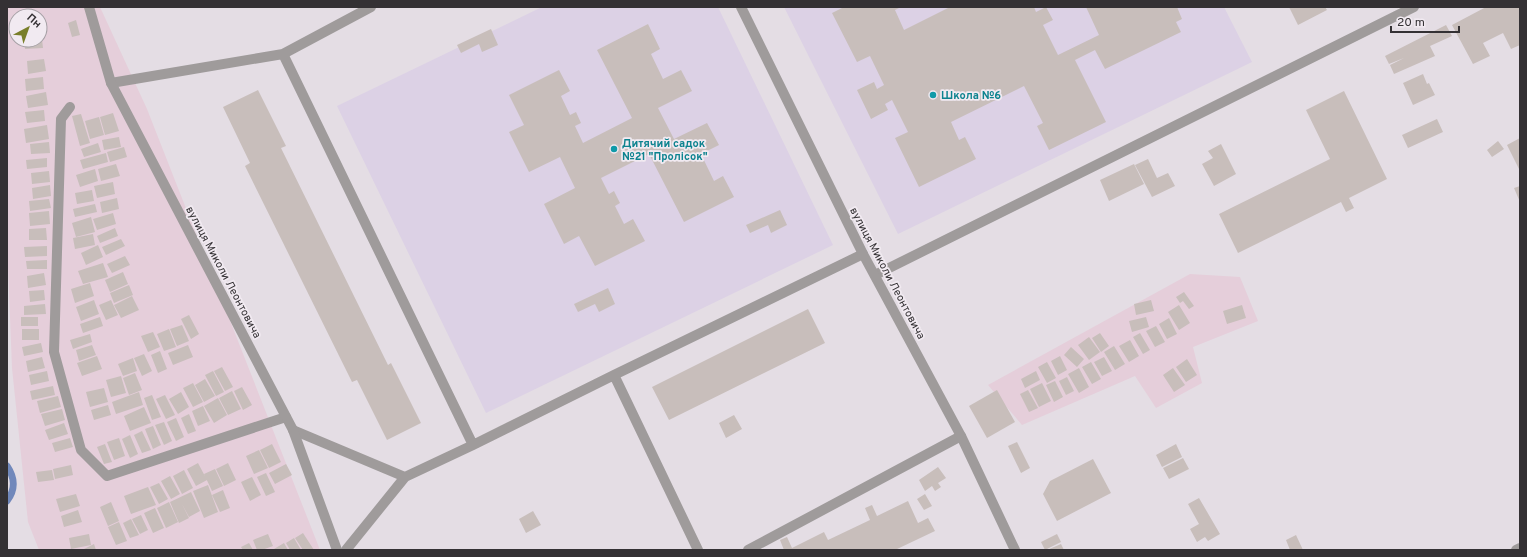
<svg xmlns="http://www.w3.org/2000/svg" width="1527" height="557" font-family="Overpass,sans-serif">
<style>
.industrial{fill:#e5ceda;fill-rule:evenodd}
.education{fill:#dcd1e5}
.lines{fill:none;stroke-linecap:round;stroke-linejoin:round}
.stream{stroke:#7188bb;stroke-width:7}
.building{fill:#c8bebb}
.lane{stroke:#9f9b9b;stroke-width:10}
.street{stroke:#9f9b9b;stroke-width:10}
.culture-dot{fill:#0f9aa8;stroke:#f1eaf1;stroke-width:1.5}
.labels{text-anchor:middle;stroke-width:3.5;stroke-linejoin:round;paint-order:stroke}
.culture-label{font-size:11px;font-weight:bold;fill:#0d838f;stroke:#f1eaf1;text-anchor:start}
.street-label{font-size:11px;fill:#343134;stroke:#f1eaf1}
</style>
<rect width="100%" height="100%" fill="#e4dde4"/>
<path class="industrial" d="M7 7H100L147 109 320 550H39L28 522 12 368 7 241ZM16 16H40V40H16Z
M1190 274 1240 277 1258 321 1193 347 1202 383 1156 408 1135 376 1022 425 988 385Z"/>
<path class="education" d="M542 7H718L833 245 486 413 337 106Z
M784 7H1224L1252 62 898 234Z"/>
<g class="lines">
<path class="stream" d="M7 466C15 478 16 489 7 501"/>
</g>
<path class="building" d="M844 7H901L895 10 904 30 950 7H1034L1036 12 1046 7 1053 20 1043 25 1058 55 1099 35 1086 7H1177L1182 19 1176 22 1181 32 1105 69 1095 50 1075 60 1106 122 1049 150 1037 126 1043 123 1024 86 951 122 959 140 965 137 976 159 919 187 895 138 908 132 892 100 885 104 888 110 871 119 857 90 874 82 877 89 884 85 870 56 857 62 832 13Z
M1289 7H1325L1327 10 1298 25Z
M1486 7H1520V45L1511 49 1503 33 1483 43 1490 56 1473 64 1452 25Z
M76 20 80 35 72 37 68 23Z
M648 24 660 49 651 54 663 79 681 70 692 91 658 108 674 139 707 123 719 145 701 154 714 181 723 176 734 197 684 222 649 154 601 178 609 194 614 191 620 203 615 206 624 224 633 219 645 241 595 266 579 236 564 244 544 204 575 188 560 157 529 172 509 132 524 125 509 95 559 70 570 91 561 96 570 115 576 112 581 123 575 126 583 143 632 118 597 50Z
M40 25H44L45 35 40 36Z
M1446 25 1452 36 1430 46 1435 56 1394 74 1390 65 1404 58 1389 64 1385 56Z
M491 29 498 45 482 52 479 44 461 53 457 45Z
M40 39H42L43 48 25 49V40Z
M44 59 46 71 28 74 27 61Z
M1423 74 1427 84 1410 92 1429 83 1435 95 1413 105 1403 83Z
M43 77 44 89 26 91 25 79Z
M258 90 286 146 281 148 388 365 391 363 421 423 387 440 357 380 352 382 245 166 250 163 223 107Z
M1344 91 1387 179 1349 198 1354 208 1346 212 1341 202 1238 253 1219 214 1330 159 1306 110Z
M46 92 48 105 28 108 26 96Z
M44 110 45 121 27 123 25 112Z
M113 113 119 131 105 135 100 117Z
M81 114 90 143 80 146 72 116Z
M99 117 104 135 90 139 85 121Z
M1437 119 1443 132 1408 148 1402 135Z
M47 125 49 139 26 143 24 129Z
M119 137 121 147 104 150 102 140Z
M1520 138V171L1507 145Z
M1498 141 1504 149 1492 157 1487 150Z
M49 142 50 153 31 154 30 144Z
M98 143 101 152 84 157 81 149Z
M1221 144 1236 174 1214 186 1202 164 1213 158 1208 151Z
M124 147 127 157 110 162 107 152Z
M106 153 108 162 83 169 80 160Z
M47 158V167L27 169 26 160Z
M1148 159 1157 178 1168 173 1175 186 1152 197 1135 165Z
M116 164 120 176 101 181 98 169Z
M1134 164 1144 184 1109 201 1100 180Z
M95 169 98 181 80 187 76 175Z
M49 171 50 182 32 184 31 173Z
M113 182 115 194 97 198 94 186Z
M50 185 51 196 33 199 32 188Z
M1520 186V202L1514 188Z
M92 190 94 201 77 204 75 193Z
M117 198 119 209 102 213 100 202Z
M49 199 51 208 30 211 29 201Z
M95 204 97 212 75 217 73 209Z
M780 210 787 225 771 233 768 225 750 233 746 225Z
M49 211 50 224 30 226 29 213Z
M113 213 116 224 97 230 93 219Z
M91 217 95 232 76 237 72 223Z
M46 228 47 240H29V229Z
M115 228 118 236 100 243 97 236Z
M93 234 95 245 75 249 73 238Z
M121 239 125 246 106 255 102 247Z
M98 245 103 257 86 265 81 253Z
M47 246V256L25 257 24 247Z
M125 256 130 265 112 273 107 264Z
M47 260V269H27L26 261Z
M103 263 108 277 83 284 78 271Z
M123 272 128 284 110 292 105 280Z
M44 273 46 285 28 288 27 276Z
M90 283 94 296 75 303 71 289Z
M129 285 133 295 114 303 110 293Z
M608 288 615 304 599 312 595 304 578 312 574 304Z
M44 290 45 300 30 302 29 291Z
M1184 292 1194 306 1189 309 1183 301 1180 303 1176 297Z
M132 296 139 310 121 318 114 305Z
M94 300 99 314 81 321 76 307Z
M111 300 118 315 106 320 99 305Z
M1151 300 1154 311 1136 315 1134 304Z
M45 304 46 314 24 315V306Z
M1179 305 1190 323 1179 330 1168 312Z
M1242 305 1246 318 1227 324 1223 311Z
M808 309 825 343 669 420 652 387Z
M189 315 199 334 191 339 181 319Z
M21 317H38V326H21Z
M100 317 103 326 83 333 80 324Z
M1146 317 1149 327 1132 332 1129 321Z
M1169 318 1177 334 1167 339 1159 324Z
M182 325 189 341 177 346 170 329Z
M1156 326 1165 342 1155 347 1146 331Z
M22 329H39V340H22Z
M169 329 176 347 164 351 157 334Z
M153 332 160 347 148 352 141 336Z
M1100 333 1109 346 1101 352 1092 338Z
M1140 333 1150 350 1143 354 1133 337Z
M90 334 92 342 73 349 70 340Z
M1089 337 1100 352 1089 360 1078 345Z
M1130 340 1139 356 1129 362 1119 346Z
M41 343 43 352 24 356 22 347Z
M92 345 96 355 79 361 76 350Z
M188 345 193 357 173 365 168 353Z
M1114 346 1125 364 1115 370 1104 352Z
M1071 347 1084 359 1077 367 1064 355Z
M160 351 167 369 158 373 151 355Z
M144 354 152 371 142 376 134 358Z
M97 356 102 369 82 376 77 363Z
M1060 356 1067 370 1058 375 1051 361Z
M42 357 45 368 28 372 26 361Z
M1104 357 1112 371 1102 376 1094 362Z
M133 358 137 371 123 376 118 364Z
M1187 359 1197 375 1186 382 1176 367Z
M1047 362 1056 378 1047 383 1038 367Z
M1091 362 1101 379 1092 384 1082 367Z
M222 367 233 387 225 391 214 371Z
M1079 368 1089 387 1079 393 1068 374Z
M1173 368 1185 385 1174 392 1163 375Z
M47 371 49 381 31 385 29 375Z
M213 371 224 392 216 396 205 375Z
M1036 371 1040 380 1025 388 1021 379Z
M135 373 142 390 129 395 123 378Z
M121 376 126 393 111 397 106 380Z
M1067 377 1074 391 1066 395 1059 381Z
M205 379 215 396 204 402 195 385Z
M1055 381 1063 397 1054 402 1046 385Z
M193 383 203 402 193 407 183 388Z
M1042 383 1051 401 1039 407 1030 389Z
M53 386 55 395 32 400 30 391Z
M242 387 252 405 243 410 234 391Z
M104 388 108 402 90 407 86 392Z
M997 390 1015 422 987 438 969 406Z
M1028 390 1038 408 1029 412 1020 394Z
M232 391 241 409 228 415 219 398Z
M139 392 143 405 116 414 112 402Z
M181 392 189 407 178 414 169 399Z
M152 395 161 417 152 420 144 398Z
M165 395 175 415 166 419 156 399Z
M58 396 61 407 40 413 37 401Z
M218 398 227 415 214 423 204 406Z
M108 405 111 415 94 420 91 410Z
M203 406 210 421 198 426 192 411Z
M144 407 151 423 130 431 124 416Z
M62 409 65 420 45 426 41 414Z
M189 414 196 431 188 434 181 418Z
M734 415 742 429 726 438 719 423Z
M176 418 184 437 176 441 167 422Z
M164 422 172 441 164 445 155 425Z
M64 423 68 434 49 440 45 430Z
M153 426 161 445 153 449 145 429Z
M142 431 151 450 142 453 134 435Z
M130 435 138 454 130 458 122 439Z
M70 438 73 447 55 452 52 443Z
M119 438 125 456 114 460 107 442Z
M1017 442 1030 468 1021 473 1008 446Z
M105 444 112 462 104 464 97 447Z
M272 444 281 462 269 468 260 450Z
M1176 444 1182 457 1162 467 1156 455Z
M259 450 268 468 254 474 246 456Z
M1183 458 1189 469 1169 479 1163 468Z
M1093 459 1111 493 1057 521 1043 494 1050 481Z
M198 463 207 480 196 486 187 469Z
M228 463 236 480 224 486 216 469Z
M286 464 292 475 275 484 269 473Z
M71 465 73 475 55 479 53 469Z
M938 467 946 478 938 483 941 487 935 491 932 486 925 491 919 480Z
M215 469 223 486 212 491 204 474Z
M52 470 54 480 38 482 36 472Z
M184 470 193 488 182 494 173 476Z
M266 473 275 492 266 496 257 477Z
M170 476 180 494 171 499 161 481Z
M252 477 261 495 250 501 241 482Z
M159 483 168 499 159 504 150 487Z
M208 485 218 512 204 518 193 491Z
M148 487 156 505 131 514 124 496Z
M223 490 230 508 220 512 212 495Z
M191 492 200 511 189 517 182 504 189 518 179 523 170 502Z
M76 494 80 506 60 512 56 499Z
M925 494 932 506 924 510 917 499Z
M1199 498 1220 534 1208 541 1205 537 1197 542 1190 529 1199 524 1188 504Z
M908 501 918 523 928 518 935 531 895 550H784L780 540 787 537 792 548 824 532 828 540 870 520 865 508 872 505 877 516Z
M111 502 119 521 108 526 100 507Z
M169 502 178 522 166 528 157 508Z
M155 508 164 528 153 533 144 513Z
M78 510 82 522 64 527 61 516Z
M533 511 541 525 526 533 519 519Z
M141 515 148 530 140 534 132 519Z
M131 519 139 535 130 538 123 523Z
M119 522 127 541 116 545 108 527Z
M303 533 314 550H303L295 538Z
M89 534 91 545 71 549 69 538Z
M268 534 273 546 262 550H257L253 540Z
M1057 534 1061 542 1045 550 1041 542Z
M1296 535 1303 550H1290L1286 540Z
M294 538 301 550H290L286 543Z
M249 543 253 550H243L241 547Z
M284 543 288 550H275L274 549Z
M94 544 96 550H82Z
M1061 544 1064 550H1047Z"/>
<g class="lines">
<path class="lane" d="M283 54 473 445
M111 83 283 54 371 7
M70 107 61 119 54 352 81 450 107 476 286 417
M875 275 1414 7
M614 375 698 550
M293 430 405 477
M346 550 405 477 473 445 614 375 863 254
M748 550 961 436"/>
<path class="street" d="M89 7 111 83 293 430 337 550
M741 7 863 254 961 436 1015 550
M1516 550 1520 548"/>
</g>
<g class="culture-dot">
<circle cx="933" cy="95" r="4"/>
<circle cx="614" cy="149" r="4"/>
</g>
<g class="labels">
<g class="culture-label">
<text x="941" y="99">Школа №6</text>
<text x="622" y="147">Дитячий садок<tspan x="622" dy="13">№21 "Пролісок"</tspan></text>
</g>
<g class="street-label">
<text transform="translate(224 272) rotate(62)" y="4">вулиця Миколи Леонтовича</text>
<text transform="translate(888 273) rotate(62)" y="4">вулиця Миколи Леонтовича</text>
</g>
</g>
<rect width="1527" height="557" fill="none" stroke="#343134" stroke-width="16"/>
<g transform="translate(28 28) rotate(41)"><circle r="19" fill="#f1eaf1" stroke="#a5a0a5"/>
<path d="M0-3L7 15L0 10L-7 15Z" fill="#797f2a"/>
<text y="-6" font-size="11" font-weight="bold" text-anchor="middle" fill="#343134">Пн</text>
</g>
<path d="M1391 26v6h68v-6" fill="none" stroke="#343134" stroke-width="2"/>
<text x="1397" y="26" font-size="12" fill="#343134" stroke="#f1eaf1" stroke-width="3" paint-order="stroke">20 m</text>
</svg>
